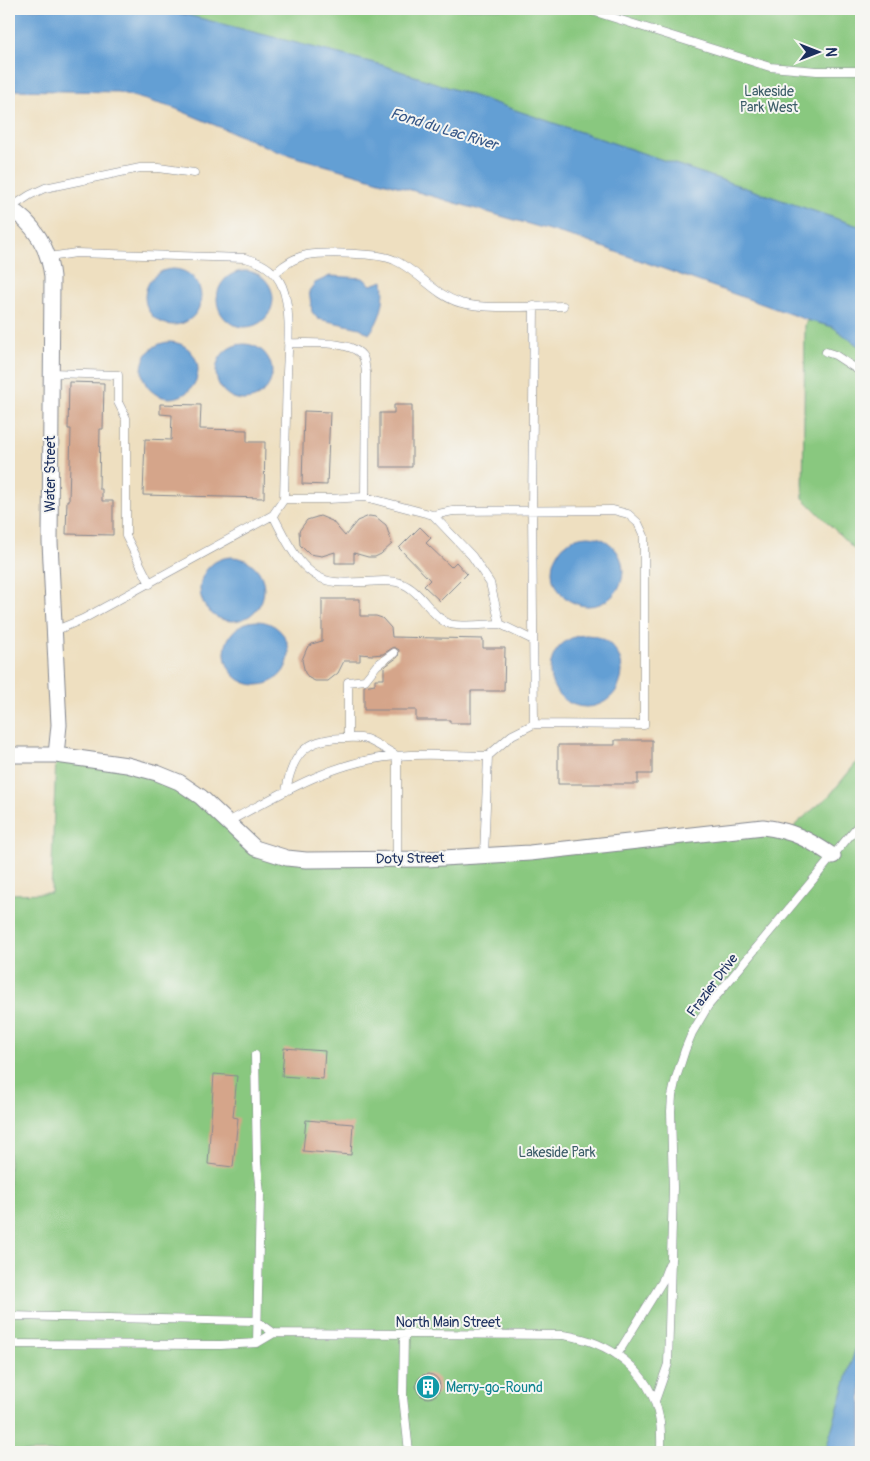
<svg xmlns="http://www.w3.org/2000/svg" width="870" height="1461" font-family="Pangolin,sans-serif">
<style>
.green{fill:#89c87f;stroke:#527c6e}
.water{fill:#649fd4;stroke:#406799}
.building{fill:#d5a58a}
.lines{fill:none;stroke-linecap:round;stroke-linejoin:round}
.lane-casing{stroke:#84878f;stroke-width:9}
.street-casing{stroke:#84878f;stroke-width:17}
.lane{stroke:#fff;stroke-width:8}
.street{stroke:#fff;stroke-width:15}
.labels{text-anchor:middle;stroke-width:4;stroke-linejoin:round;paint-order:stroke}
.park-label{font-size:14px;fill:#3c5d68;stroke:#f6f6f2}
.street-label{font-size:14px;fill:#1b2f5e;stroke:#f6f6f2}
.culture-label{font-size:14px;fill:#0d838f;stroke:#f6f6f2;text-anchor:start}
.water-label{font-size:15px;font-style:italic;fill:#355687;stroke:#f6f6f2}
</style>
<rect width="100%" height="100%" fill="#f6f6f2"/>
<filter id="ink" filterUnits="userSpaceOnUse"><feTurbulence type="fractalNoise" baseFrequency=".02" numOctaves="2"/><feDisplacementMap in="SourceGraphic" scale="10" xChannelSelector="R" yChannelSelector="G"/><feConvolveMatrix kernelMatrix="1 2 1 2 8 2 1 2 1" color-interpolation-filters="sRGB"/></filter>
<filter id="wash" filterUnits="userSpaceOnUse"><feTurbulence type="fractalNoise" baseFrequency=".0096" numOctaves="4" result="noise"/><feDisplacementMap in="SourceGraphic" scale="20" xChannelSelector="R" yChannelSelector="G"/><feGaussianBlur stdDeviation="1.12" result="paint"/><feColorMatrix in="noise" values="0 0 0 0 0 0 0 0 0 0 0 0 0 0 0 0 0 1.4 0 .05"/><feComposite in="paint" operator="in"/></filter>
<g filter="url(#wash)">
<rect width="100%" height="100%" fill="#eedfc0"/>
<path class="green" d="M155 9H861V227L382 65 187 15Z
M807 320 833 327 861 348V556L803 498 805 325Z
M56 755 157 773 271 854 426 859 744 828 791 833 796 824 830 795 861 757V1330L825 1452H9V894L51 893Z"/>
<path class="water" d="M9 9H154L187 15 382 65 861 227V348L833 327 807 320 577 238 279 152 174 108 118 92 9 90Z
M145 297a28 28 0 1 1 56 0a28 28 0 1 1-56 0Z
M217 299a28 28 0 1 1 56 0a28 28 0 1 1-56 0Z
M330 276 363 278 371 285 383 281C386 299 381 320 369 334L360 328 318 319 312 312 309 291 315 283Z
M142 370a28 28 0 1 1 56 0a28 28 0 1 1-56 0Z
M216 372a28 28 0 1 1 56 0a28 28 0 1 1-56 0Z
M553 571a35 35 0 1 1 70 0a35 35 0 1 1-70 0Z
M200 589a32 32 0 1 1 64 0a32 32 0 1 1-64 0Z
M225 653a32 32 0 1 1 64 0a32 32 0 1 1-64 0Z
M550 671a36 36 0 1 1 72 0a36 36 0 1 1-72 0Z
M861 1330V1452H825Z"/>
<g id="blocks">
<path class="building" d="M69 382 104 383 103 429H100L99 489H102V501H113V535L66 534 67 500H69L71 429H68Z
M160 404 201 405 200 429 247 430V442H265L264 498 143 495 145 439 171 440 172 415 160 414Z
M394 405H412V467H380V413H394Z
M304 411 330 412 327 485 302 484Z
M320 516 332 521 345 536 357 521 369 516 376 517 386 525 392 544 381 554 375 557H368L354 553V563H335V552L322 556 309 554 300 545 299 531 307 520Z
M420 527 431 538 426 543 451 567 456 562 467 574 440 601 424 586 430 580 399 548Z
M322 599H360V616H376L382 618 391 628 392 637 483 639V648H505L504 691H471V723H450V720H416V710H364V686L375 684V679H384V667L398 657 399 650 394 647 383 654 372 655 360 654V661H344L338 673 328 681H315L309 678 305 673 302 660 307 648 312 644 322 641Z
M615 740H652V774H638V784H558V745H615Z
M284 1048 325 1051 323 1079 282 1076Z
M214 1074 237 1076 233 1117 238 1118 233 1167 208 1164Z
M306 1120 353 1124 351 1155 303 1151Z
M416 1386a12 12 0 1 1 24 0a12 12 0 1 1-24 0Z"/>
</g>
</g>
<g filter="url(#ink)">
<use href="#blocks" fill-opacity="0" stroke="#84878f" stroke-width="1"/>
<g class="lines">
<g class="lane-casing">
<path id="lane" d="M586 9 770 67 817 71H861
M10 208 30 195 45 188 140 168H159L194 173
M49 257 76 253 245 258C261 262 275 269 282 286 292 310 288 347 287 373 286 415 285 457 284 499L273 515 83 619 54 631
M275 273C284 265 295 257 307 255 325 252 379 253 394 260 419 271 434 295 461 303 487 310 535 306 563 306
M288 343C306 344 353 339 363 357 365 361 365 367 366 372L365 497
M826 352 835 355 861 372
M51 373 118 375V402L126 418V536L150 584
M273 515C286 540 302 579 335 582 344 583 353 582 362 582 374 582 390 579 400 583 422 590 431 618 450 624 465 628 485 624 500 624
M433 515 472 556 490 583 500 624 533 640
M534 724 532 510 534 306
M348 738V682L365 680 377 665 394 653
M286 791C292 755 305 739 342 738 349 738 359 737 366 739 376 743 387 750 397 756V859
M228 822C282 793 335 760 397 756 427 753 458 756 488 756L512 735 534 724 644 725V536L638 523 628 514 613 510 453 511 433 515 365 497 328 499H284
M484 855 488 756
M255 1055 257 1163 260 1194 257 1343
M9 1316 257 1321 274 1333
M404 1335 403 1397 409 1452
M9 1344 221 1345 257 1343 274 1333 563 1335C609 1341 650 1370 659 1417 662 1429 661 1441 661 1452
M617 1355 662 1282 669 1264
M655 1401 668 1364 673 1188 671 1111 672 1096 676 1078 685 1050 692 1033 708 1006 861 822"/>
</g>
<g class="street-casing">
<path id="street" d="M9 208C34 223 49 248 52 277L50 542 59 725 56 755
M9 755H56L127 765 157 773 179 782 201 797 255 848 287 858 306 860 426 859 530 853 763 827C793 831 808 839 833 856"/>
</g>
<use href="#lane" class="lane"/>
<use href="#street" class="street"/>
</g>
</g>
<defs>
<g id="building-disc" transform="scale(1.25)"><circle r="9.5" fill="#0f9aa8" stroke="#f6f6f2"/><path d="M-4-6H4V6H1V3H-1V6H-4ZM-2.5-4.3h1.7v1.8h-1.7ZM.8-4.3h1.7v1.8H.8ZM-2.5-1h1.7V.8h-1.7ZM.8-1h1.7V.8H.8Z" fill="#fff"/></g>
</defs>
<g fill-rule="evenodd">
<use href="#building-disc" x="428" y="1387"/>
</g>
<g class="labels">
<g class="park-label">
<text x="769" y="96">Lakeside<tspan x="769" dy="16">Park West</tspan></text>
<text x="557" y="1157">Lakeside Park</text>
</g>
<g class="street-label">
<text transform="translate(50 474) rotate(-90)" y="5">Water Street</text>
<text transform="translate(410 858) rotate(-1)" y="5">Doty Street</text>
<text transform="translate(712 985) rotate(-53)" y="5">Frazier Drive</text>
<text x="448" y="1327">North Main Street</text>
</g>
<g class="culture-label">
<text x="446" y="1392">Merry-go-Round</text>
</g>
<g class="water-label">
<text transform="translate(444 129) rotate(17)" y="5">Fond du Lac River</text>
</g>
</g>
<rect width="870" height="1461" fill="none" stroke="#f6f6f2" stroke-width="30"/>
<g transform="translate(818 52) rotate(90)" stroke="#f6f6f2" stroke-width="4" paint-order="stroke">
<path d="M0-4L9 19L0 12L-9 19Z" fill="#1b2f5e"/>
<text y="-8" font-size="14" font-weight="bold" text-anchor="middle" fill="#1b2f5e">N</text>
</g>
</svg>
